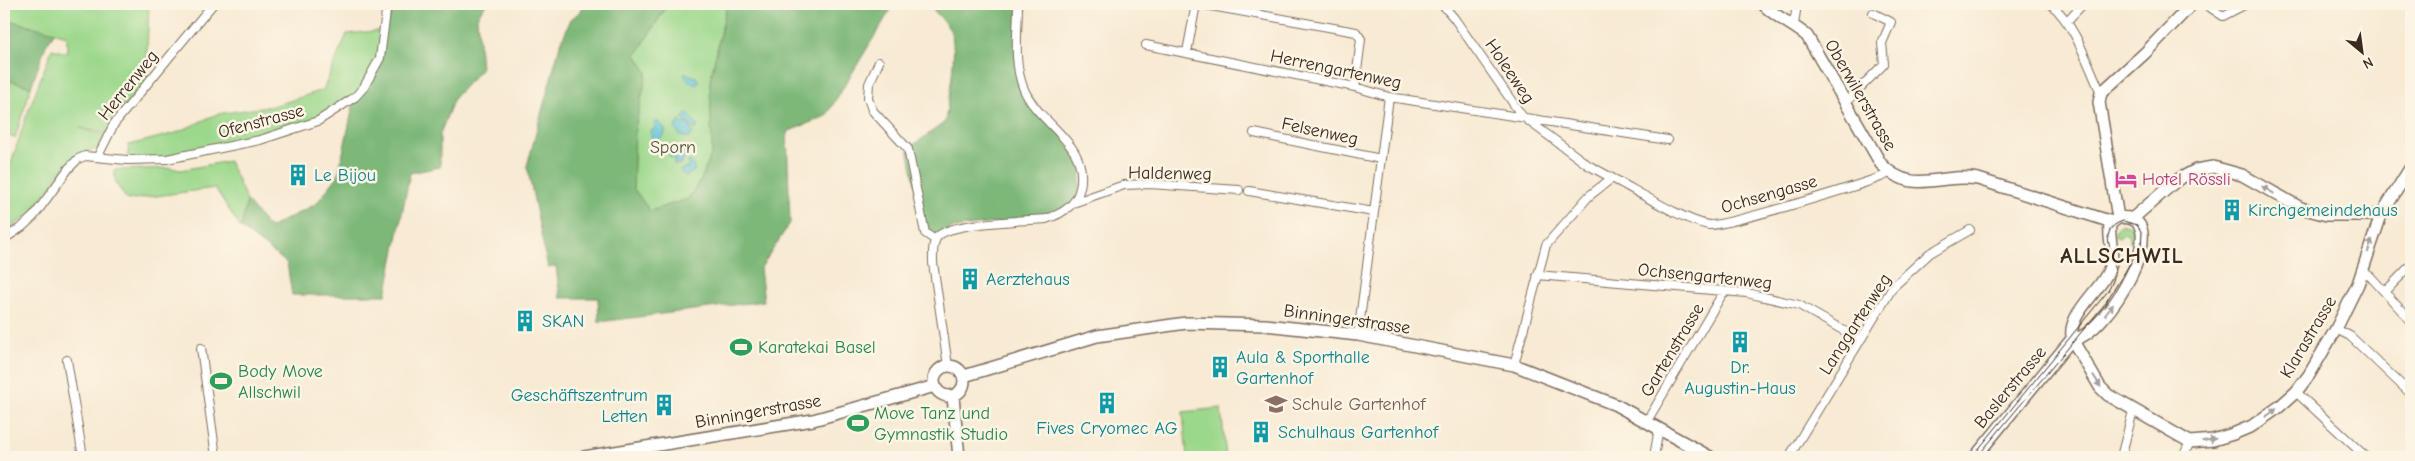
<svg xmlns="http://www.w3.org/2000/svg" width="2415" height="461" font-family="'Comic Neue',sans-serif">
<style>
.green{fill:#9cd88c;stroke:#6c8155}
.forest{fill:#7db878;stroke:#5c714b}
.water{fill:#58c2d4;stroke:#4a7679}
.lines{fill:none;stroke-linecap:round;stroke-linejoin:round}
.street-casing{stroke:#7d6d5d;stroke-width:10}
.secondary-casing{stroke:#7d6d5d;stroke-width:14}
.street{stroke:#fff;stroke-width:8}
.secondary{stroke:#fff;stroke-width:11}
.tram{stroke:#3b2a1e;stroke-width:1}
.oneway{fill:#a79f9a}
.labels{text-anchor:middle;stroke-width:5;stroke-linejoin:round;paint-order:stroke}
.street-label{font-size:18px;fill:#3b2a1e;stroke:#fcf5e5}
.park-label{font-size:18px;fill:#53563a;stroke:#fcf5e5}
.culture-label{font-size:18px;fill:#0d838f;stroke:#fcf5e5;text-anchor:start}
.hotel-label{font-size:18px;fill:#b23c85;stroke:#fcf5e5;text-anchor:start}
.leisure-label{font-size:18px;fill:#27864d;stroke:#fcf5e5;text-anchor:start}
.education-label{font-size:18px;fill:#785e54;stroke:#fcf5e5;text-anchor:start}
.district-label{font-size:22px;font-weight:bold;letter-spacing:1px;fill:#3b2a1e;stroke:#fcf5e5}
</style>
<rect width="100%" height="100%" fill="#fcf5e5"/>
<filter id="ink" filterUnits="userSpaceOnUse"><feTurbulence type="fractalNoise" baseFrequency=".02" numOctaves="2"/><feDisplacementMap in="SourceGraphic" scale="10" xChannelSelector="R" yChannelSelector="G"/><feConvolveMatrix kernelMatrix="1 2 1 2 8 2 1 2 1" color-interpolation-filters="sRGB"/></filter>
<filter id="wash" filterUnits="userSpaceOnUse"><feTurbulence type="fractalNoise" baseFrequency=".0096" numOctaves="4" result="noise"/><feDisplacementMap in="SourceGraphic" scale="20" xChannelSelector="R" yChannelSelector="G"/><feGaussianBlur stdDeviation="1.12" result="paint"/><feColorMatrix in="noise" values="0 0 0 0 0 0 0 0 0 0 0 0 0 0 0 0 0 1.4 0 .05"/><feComposite in="paint" operator="in"/></filter>
<g filter="url(#wash)">
<rect width="100%" height="100%" fill="#f8ead3"/>
<path class="green" d="M4 4H149L146 72 151 80 108 134 80 128 105 136 96 149 82 153 67 164 33 211 4 234V185L26 117 52 49 67 53V36L4 19Z
M668 4H727L710 81 712 152 701 180 688 199 650 211 633 188 635 128 647 73 636 55Z
M385 30 380 58 355 97 291 131 167 159 127 160 129 145 176 133 217 114 273 106 323 90 347 34Z
M12 81 31 87 15 138 4 135V88Z
M229 161 247 201 241 228 215 188 127 200 116 183 114 170 171 168 181 170Z
M2122 224C2134 225 2139 232 2133 244L2130 242 2129 234 2124 233 2119 237 2114 235 2116 228Z
M1221 408 1226 457H1187L1183 412Z"/>
<path class="forest" d="M387 4H486L477 17 481 69 454 98 440 134V167L410 173 386 295H292L287 263 241 228 247 201 269 228 316 204 338 176 355 97 380 57Z
M584 4H668L636 55 647 72 635 128 633 188 650 211 688 199 701 180 712 152 710 81 727 4 742 7 757 4H902L891 9 826 116 787 132 790 223 760 269 764 301 599 322 598 298H560L556 266 548 268 527 166 560 45 571 19 581 11Z
M927 4H1018L1017 52 1023 87 1061 134 1082 168 1078 195 1060 215 952 228 935 240 925 233 908 149 945 122C948 101 959 48 950 30 944 20 935 11 927 4Z
M4 19 55 32 46 45 31 87 12 81 4 88Z"/>
<path class="water" d="M684 73 696 77 699 82 696 85C690 83 685 80 684 73Z
M687 113 698 126 695 130 688 124 693 134 689 138 680 136 675 128 680 121 683 124 688 123 682 118Z
M655 122H659L665 129V134L657 142H653L650 131 654 130Z
M669 149 674 151 681 149 686 154 681 164 674 165 675 158 670 157 666 150Z
M688 161H691L695 170 686 177 680 171 684 168H688Z"/>
</g>
<g filter="url(#ink)">
<g class="lines">
<g class="street-casing">
<path id="street" d="M1200 4 1356 32 1361 39 1355 87
M1442 4 1454 18 1522 116 1588 165 1612 178
M2051 4C2076 26 2087 63 2101 93
M2205 4 2223 16 2246 4
M2067 21 2083 4
M1794 25 1797 4
M1146 45 1355 87 1389 97 1668 140
M1187 52 1196 4
M879 62 869 84 868 98 872 110 908 149 925 233 935 240
M1845 103 1884 64 1882 43 1891 22 1873 13
M1254 133 1381 159
M98 156 114 124 213 4
M1249 191 1374 212
M1073 203 1124 185 1149 184 1239 190
M4 239 22 227 34 216 69 168 78 159 85 156 127 160 167 159 260 140 318 121 355 97 364 87 380 58 387 4
M2361 271 2370 276 2411 321
M1537 275 1747 293 1799 305 1860 340
M2385 292 2411 265
M2336 329 2350 336 2411 394
M1358 335 1389 97
M201 348 216 457
M67 360 83 457
M1514 365 1546 245 1589 196 1612 178C1637 191 1684 221 1709 225 1722 227 1881 180 1889 173
M948 366 933 263C933 255 932 244 937 237 950 222 1024 221 1046 219 1062 214 1076 206 1080 188 1090 141 1037 125 1023 87 1013 61 1018 31 1018 4
M2296 392 2366 457
M1647 421 1723 293
M1654 457 1659 428
M1789 457 1893 287 1930 253 1970 230
M2121 457 2133 411
M2183 457 2190 442"/>
</g>
<g class="secondary-casing">
<path id="secondary" d="M1763 4C1775 17 1793 24 1807 36L1881 164C1913 197 1940 172 1978 179L2112 222
M2118 218 2099 102 2101 93 2145 53 2192 4
M2132 219 2177 180 2196 170 2213 167 2242 175 2301 208 2327 215H2381
M2072 339C2105 340 2181 209 2118 218L2110 224C2108 237 2114 251 2111 263 2106 289 2064 313 2073 341L2100 387 2108 395 2190 442 2213 440 2233 434 2252 426 2279 407 2296 392 2309 375 2336 329 2358 284 2381 215 2411 167
M934 381a15 15 0 1 1 30 0a15 15 0 1 1-30 0Z
M964 376 1097 336 1186 323 1265 325 1358 335 1514 365 1616 405 1710 457
M953 397 959 457
M584 457 813 420 935 386
M1975 457 2072 339"/>
</g>
<use href="#street" class="street"/>
<use href="#secondary" class="secondary"/>
<path class="tram" d="M1972 457 2108 291C2112 284 2115 277 2115 269 2114 251 2096 230 2123 221L2137 225 2142 233 2141 247 2104 305 1977 457"/>
</g>
<defs><path id="oneway-solid" d="M-6-.8H1V-3.2L6.5 0L1 3.2V.8H-6Z" transform="scale(1.25)"/></defs>
<g class="oneway">
<use href="#oneway-solid" transform="translate(2268 190) rotate(-149)"/>
<use href="#oneway-solid" transform="translate(2370 246) rotate(-71)"/>
<use href="#oneway-solid" transform="translate(2109 310) rotate(-53)"/>
<use href="#oneway-solid" transform="translate(2097 381) rotate(58)"/>
<use href="#oneway-solid" transform="translate(2271 413) rotate(-36)"/>
<use href="#oneway-solid" transform="translate(2209 440) rotate(-10)"/>
</g>
</g>
<defs>
<g id="building-bare" transform="scale(1.725)"><path d="M-4-6H4V6H1V3H-1V6H-4ZM-2.5-4.3h1.7v1.8h-1.7ZM.8-4.3h1.7v1.8H.8ZM-2.5-1h1.7V.8h-1.7ZM.8-1h1.7V.8H.8Z" fill="#0f9aa8" stroke="#fcf5e5" stroke-width="2.5" paint-order="stroke"/></g>
<g id="hotel-bare" transform="scale(1.725)"><path d="M-6-4.5h1.5V1H6V5H4.5V3h-9V5H-6ZM-4 0a1.8 1.8 0 1 1 3.6 0ZM.5 0V-2.5h3Q6-2.5 6 0Z" fill="#d1479c" stroke="#fcf5e5" stroke-width="2.5" paint-order="stroke"/></g>
<g id="stadium-bare" transform="scale(1.725)"><path d="M0-5a6.5 5 0 1 0 0 10a6.5 5 0 1 0 0-10ZM-3.5-1.8h7v3.6h-7Z" fill="#2e9e5b" stroke="#fcf5e5" stroke-width="2.5" paint-order="stroke"/></g>
<g id="school-bare" transform="scale(1.725)"><path d="M0-5L7-2L0 1L-7-2ZM-4 1L0 2.5L4 1V4Q0 6-4 4Z" fill="#8d6e63" stroke="#fcf5e5" stroke-width="2.5" paint-order="stroke"/></g>
</defs>
<g fill-rule="evenodd">
<use href="#building-bare" x="298" y="175"/>
<use href="#hotel-bare" x="2126" y="179"/>
<use href="#building-bare" x="2232" y="210"/>
<use href="#building-bare" x="970" y="279"/>
<use href="#building-bare" x="525" y="321"/>
<use href="#building-bare" x="1740" y="342"/>
<use href="#stadium-bare" x="741" y="347"/>
<use href="#building-bare" x="1220" y="367"/>
<use href="#stadium-bare" x="221" y="381"/>
<use href="#building-bare" x="1107" y="403"/>
<use href="#school-bare" x="1276" y="404"/>
<use href="#building-bare" x="664" y="405"/>
<use href="#stadium-bare" x="858" y="423"/>
<use href="#building-bare" x="1261" y="432"/>
</g>
<g class="labels">
<g class="street-label">
<text transform="translate(1336 69) rotate(12)" y="6">Herrengartenweg</text>
<text transform="translate(1510 71) rotate(56)" y="6">Holeeweg</text>
<text transform="translate(128 85) rotate(-51)" y="6">Herrenweg</text>
<text transform="translate(1861 95) rotate(60)" y="6">Oberwilerstrasse</text>
<text transform="translate(261 121) rotate(-15)" y="6">Ofenstrasse</text>
<text transform="translate(1320 131) rotate(12)" y="6">Felsenweg</text>
<text transform="translate(1170 173) rotate(1)" y="6">Haldenweg</text>
<text transform="translate(1769 194) rotate(-16)" y="6">Ochsengasse</text>
<text transform="translate(1705 276) rotate(6)" y="6">Ochsengartenweg</text>
<text transform="translate(1347 319) rotate(8)" y="6">Binningerstrasse</text>
<text transform="translate(1855 324) rotate(-57)" y="6">Langgartenweg</text>
<text transform="translate(2308 337) rotate(-59)" y="6">Klarastrasse</text>
<text transform="translate(1672 350) rotate(-59)" y="6">Gartenstrasse</text>
<text transform="translate(2010 387) rotate(-50)" y="6">Baslerstrasse</text>
<text transform="translate(758 411) rotate(-10)" y="6">Binningerstrasse</text>
</g>
<g class="park-label">
<text x="673" y="153">Sporn</text>
</g>
<g class="culture-label">
<text x="314" y="181">Le Bijou</text>
<text x="2248" y="216">Kirchgemeindehaus</text>
<text x="986" y="285">Aerztehaus</text>
<text x="542" y="327">SKAN</text>
<text x="1236" y="363">Aula &amp; Sporthalle<tspan x="1236" dy="21">Gartenhof</tspan></text>
<text x="1740" y="373" text-anchor="middle">Dr.<tspan x="1740" dy="21">Augustin-Haus</tspan></text>
<text x="648" y="401" text-anchor="end">Geschäftszentrum<tspan x="648" dy="21">Letten</tspan></text>
<text x="1107" y="434" text-anchor="middle">Fives Cryomec AG</text>
<text x="1278" y="438">Schulhaus Gartenhof</text>
</g>
<g class="hotel-label">
<text x="2142" y="185">Hotel Rössli</text>
</g>
<g class="leisure-label">
<text x="758" y="353">Karatekai Basel</text>
<text x="238" y="377">Body Move<tspan x="238" dy="21">Allschwil</tspan></text>
<text x="874" y="419">Move Tanz und<tspan x="874" dy="21">Gymnastik Studio</tspan></text>
</g>
<g class="education-label">
<text x="1292" y="410">Schule Gartenhof</text>
</g>
<g class="district-label">
<text x="2122" y="263">ALLSCHWIL</text>
</g>
</g>
<rect width="2415" height="461" fill="none" stroke="#fcf5e5" stroke-width="20"/>
<g transform="translate(2362 52) rotate(151)" stroke="#fcf5e5" stroke-width="4" paint-order="stroke">
<path d="M0-4L9 19L0 12L-9 19Z" fill="#3b2a1e"/>
<text y="-8" font-size="14" font-weight="bold" text-anchor="middle" fill="#3b2a1e">N</text>
</g>
</svg>
